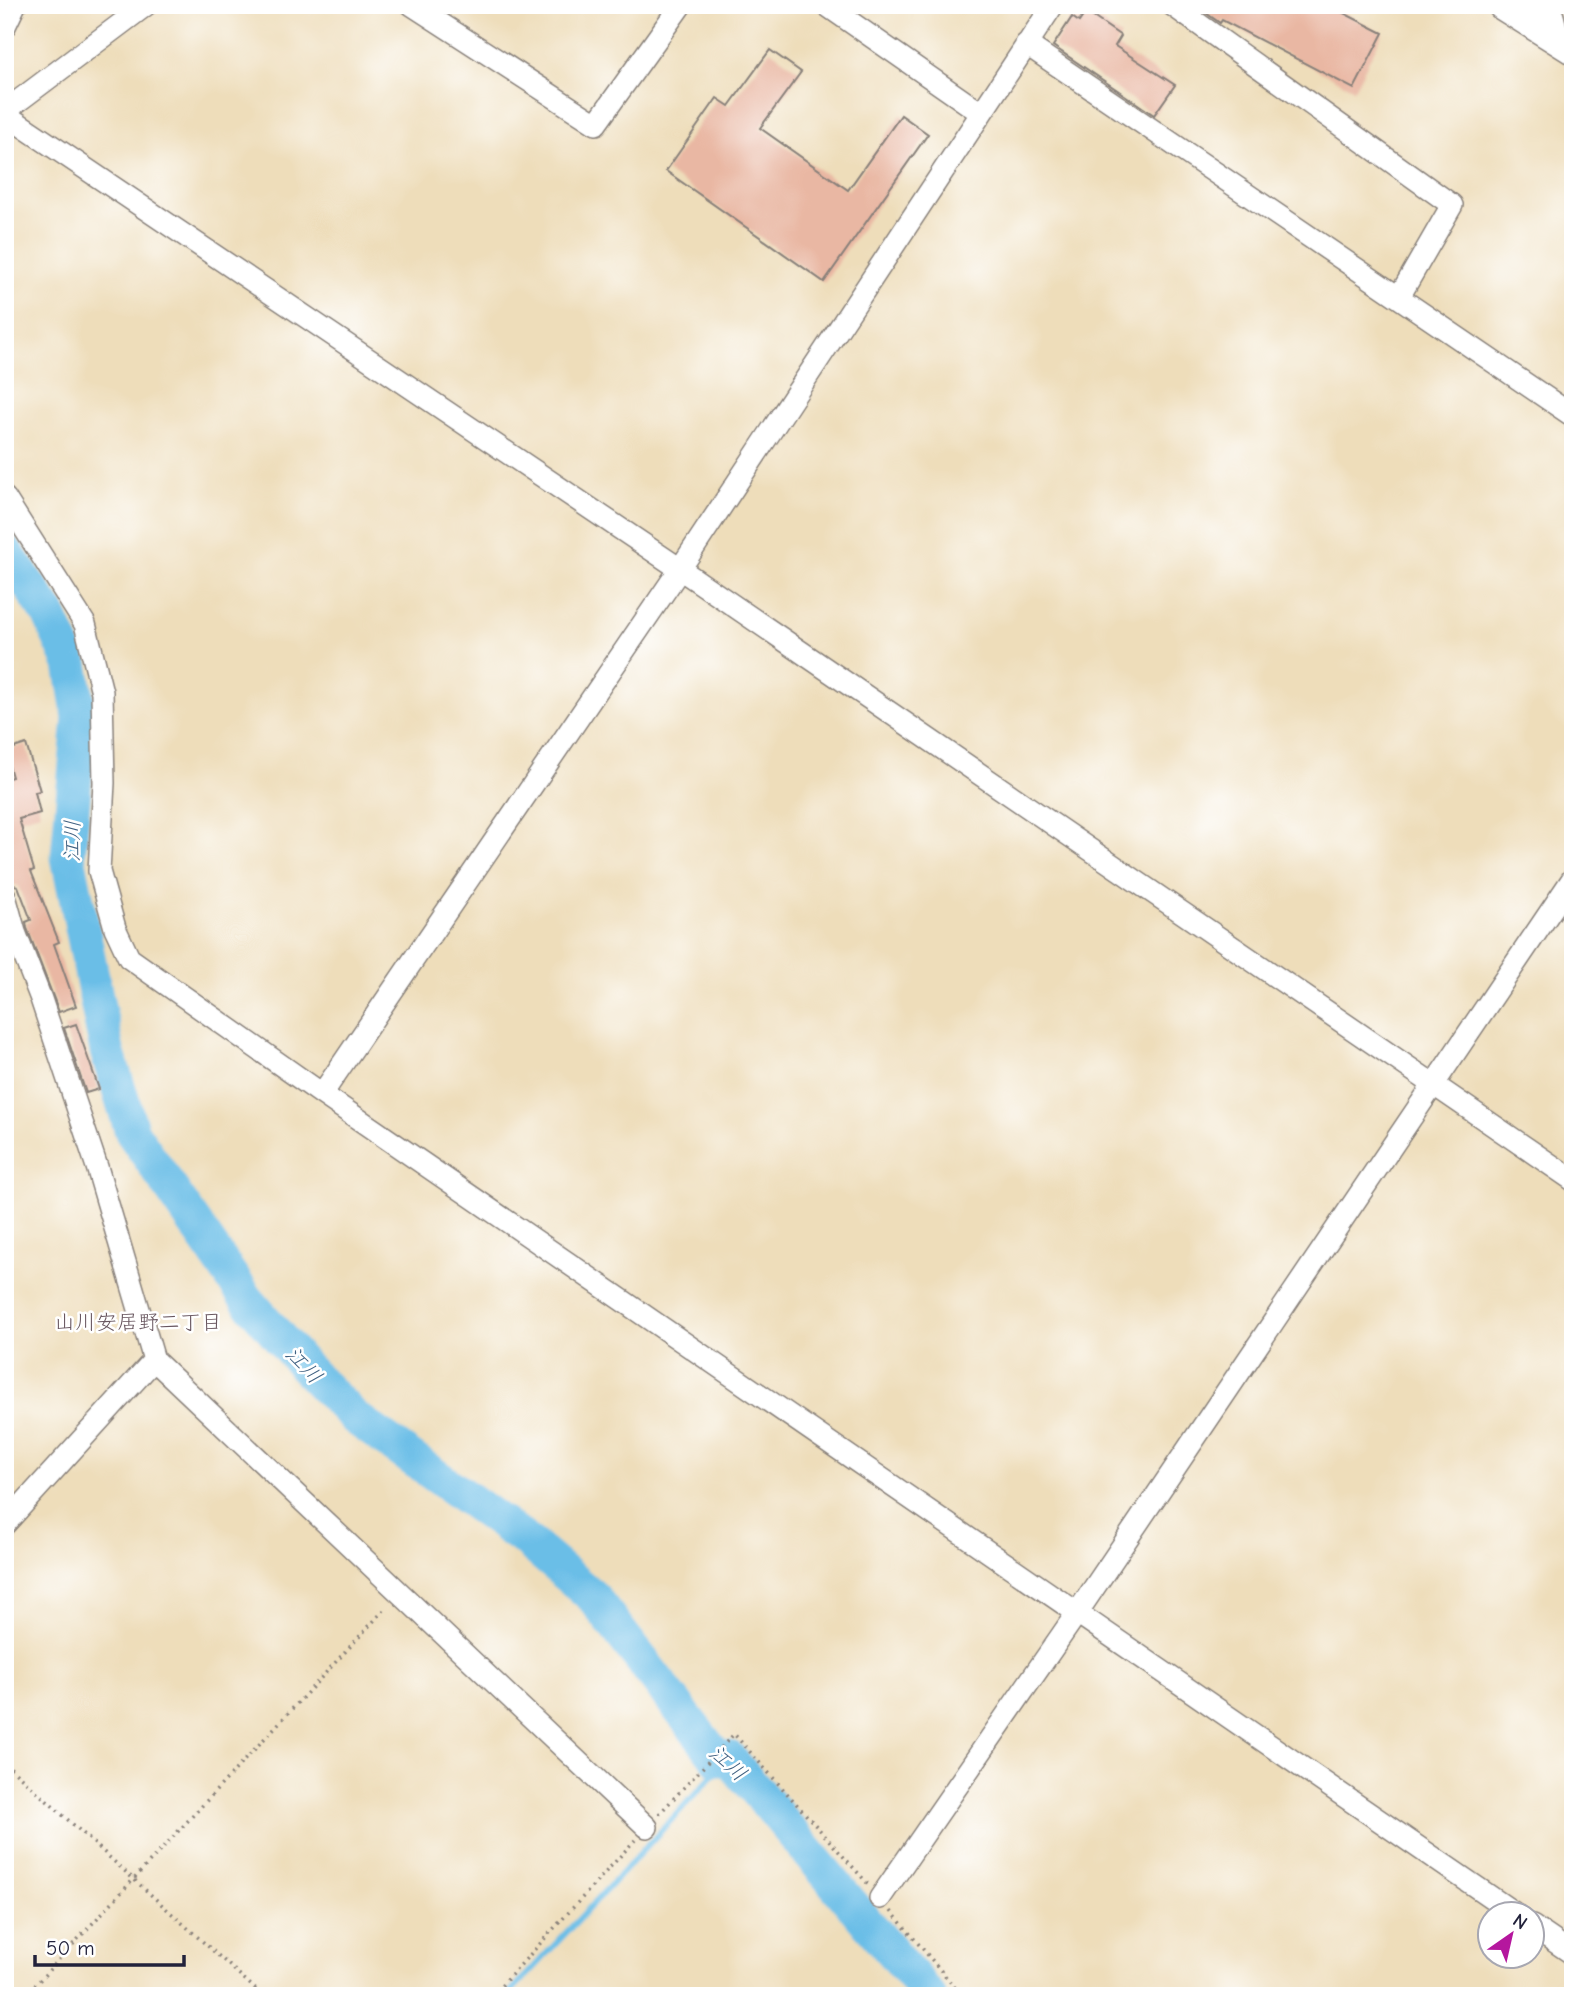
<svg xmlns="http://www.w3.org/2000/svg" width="1578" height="2001" font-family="'Comic Neue','Klee One',sans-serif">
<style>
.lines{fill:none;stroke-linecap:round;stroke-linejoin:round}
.stream{stroke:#6bbee7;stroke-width:6}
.river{stroke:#6bbee7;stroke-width:35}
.building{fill:#e9b7a3}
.street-casing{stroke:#88807a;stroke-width:24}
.secondary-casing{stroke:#88807a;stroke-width:33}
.path{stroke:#88807a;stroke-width:3.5;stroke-dasharray:2 5;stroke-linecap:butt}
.street{stroke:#fff;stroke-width:21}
.secondary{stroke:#fff;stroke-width:30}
.labels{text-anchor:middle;stroke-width:5;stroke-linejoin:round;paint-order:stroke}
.water-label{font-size:21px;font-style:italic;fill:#3f6080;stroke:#fff}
.neighbourhood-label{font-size:21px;fill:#68565f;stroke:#fff}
</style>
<rect width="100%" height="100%" fill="#fff"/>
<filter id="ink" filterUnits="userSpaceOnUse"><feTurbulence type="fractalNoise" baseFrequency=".0143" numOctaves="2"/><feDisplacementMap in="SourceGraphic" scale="14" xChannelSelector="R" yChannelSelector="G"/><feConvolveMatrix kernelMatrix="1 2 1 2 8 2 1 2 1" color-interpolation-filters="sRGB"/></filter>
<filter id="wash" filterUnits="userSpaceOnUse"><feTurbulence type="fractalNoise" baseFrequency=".00686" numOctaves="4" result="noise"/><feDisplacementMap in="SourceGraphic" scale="28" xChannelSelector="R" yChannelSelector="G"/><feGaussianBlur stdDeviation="1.57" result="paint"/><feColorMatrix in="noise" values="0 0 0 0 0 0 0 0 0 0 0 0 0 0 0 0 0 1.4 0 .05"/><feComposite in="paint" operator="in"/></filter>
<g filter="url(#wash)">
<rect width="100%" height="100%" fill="#eeddba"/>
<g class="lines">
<path class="stream" d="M507 1996 729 1758"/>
<path class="river" d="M5 551 49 614 71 664 80 718 68 857 107 1051 132 1132 246 1298 303 1365 354 1417 532 1545 593 1597 718 1759 729 1758 929 1996"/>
</g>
<g id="blocks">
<path class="building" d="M1195 5H1328L1383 33 1354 89 1222 20 1220 23Z
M1086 12 1121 36 1115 46 1175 85 1154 115 1053 46 1072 17 1079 22Z
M770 50 801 72 760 128 848 190 901 115 928 134 824 282 666 171 717 98 729 106Z
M26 744 40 791 35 792 40 813 19 819 34 870 31 871 59 942 54 944 76 1006 59 1012 27 928 26 922 31 920 18 886 7 883 5 876V779L12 777 5 751Z
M76 1024 99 1089 86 1093 64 1028Z"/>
</g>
</g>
<g filter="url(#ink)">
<use href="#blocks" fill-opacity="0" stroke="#88807a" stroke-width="2"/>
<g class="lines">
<g class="street-casing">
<path id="street" d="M412 5 596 124 681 5
M826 5 981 113
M1172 5 1452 205 1399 297
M1544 5 1553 16 1559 40
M5 26 15 5
M1026 44 1573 416
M5 111 146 5
M5 122 12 119 680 569 1573 1180
M5 498 85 624 102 692 104 783 99 871 115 928 129 958 322 1094 1514 1913
M5 896 15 932 41 999 97 1167 154 1360 647 1827
M322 1094 680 569 1053 5
M5 1524 154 1360
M880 1898 1077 1613 1573 878
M1532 1926 1573 1954"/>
</g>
<g class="secondary-casing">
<path id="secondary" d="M1503 5 1573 49"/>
</g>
<path class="path" d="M5 1763 263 1996
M659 1814 734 1734 868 1884
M891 1911 962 1996
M25 1996 386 1608
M492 1996 635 1840"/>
<use href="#street" class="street"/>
<use href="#secondary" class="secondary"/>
</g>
</g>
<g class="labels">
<g class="water-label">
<text transform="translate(72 841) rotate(-89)" y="7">江川</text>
<text transform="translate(304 1365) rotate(47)" y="7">江川</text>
<text transform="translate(728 1763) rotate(42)" y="7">江川</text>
</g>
<g class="neighbourhood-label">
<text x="138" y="1329">山川安居野二丁目</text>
</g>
</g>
<rect width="1578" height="2001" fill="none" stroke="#fff" stroke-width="28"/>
<g transform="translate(1511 1935) rotate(34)"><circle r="33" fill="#ffffff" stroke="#a7a7b1" stroke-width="2"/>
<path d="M0-5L12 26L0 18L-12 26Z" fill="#b5179e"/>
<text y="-10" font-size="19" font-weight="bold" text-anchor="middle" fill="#22223b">N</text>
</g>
<path d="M35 1955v10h149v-10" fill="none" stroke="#22223b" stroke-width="3.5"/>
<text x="46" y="1955" font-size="21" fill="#22223b" stroke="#ffffff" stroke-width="5" paint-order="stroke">50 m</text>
</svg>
